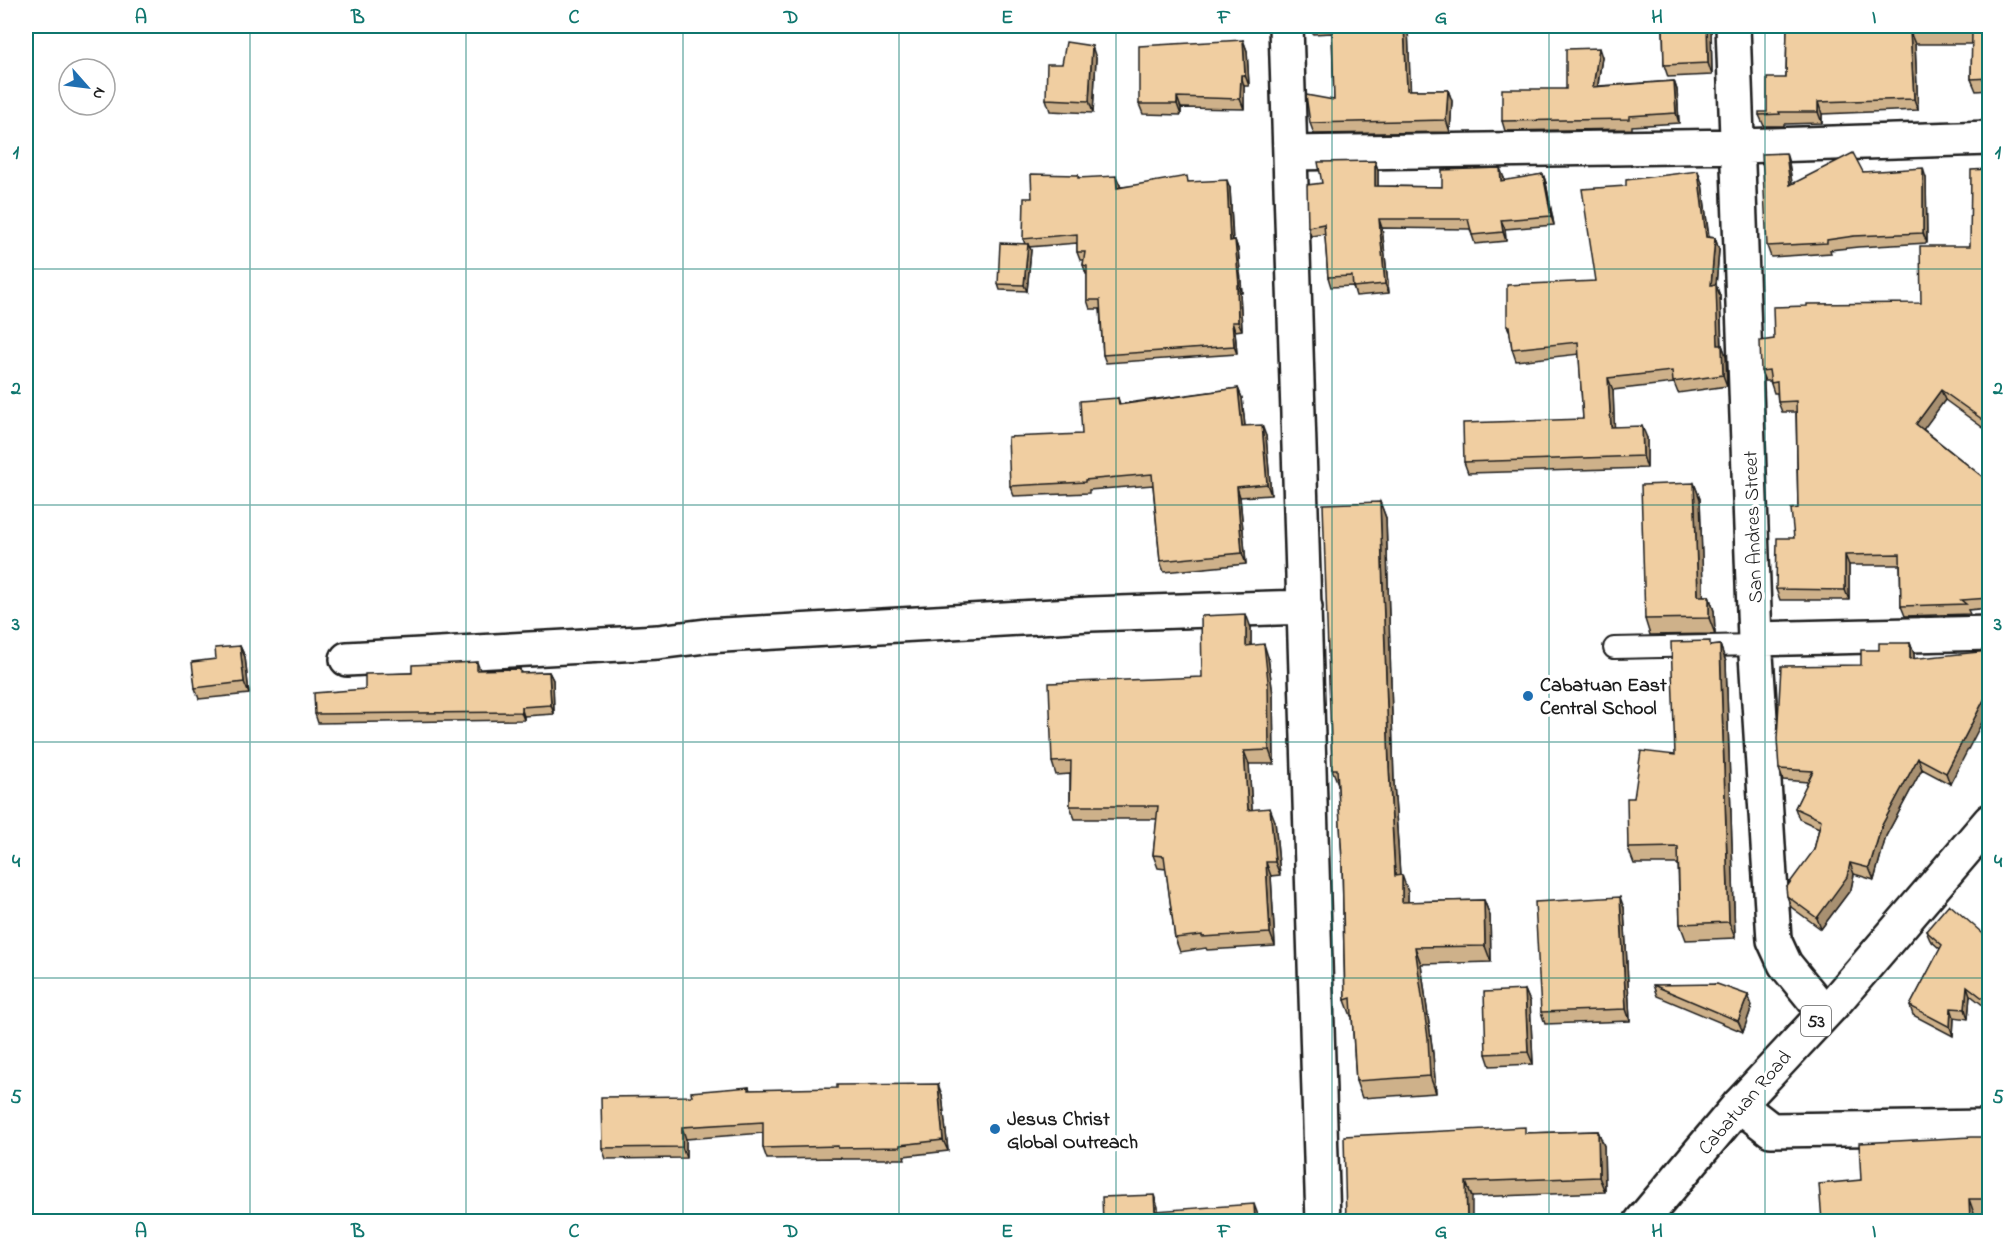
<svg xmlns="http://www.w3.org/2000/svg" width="2015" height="1247" font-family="'Indie Flower',sans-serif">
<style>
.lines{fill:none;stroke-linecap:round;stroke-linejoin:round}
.service-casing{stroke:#1c1c1c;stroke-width:24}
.minor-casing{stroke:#1c1c1c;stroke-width:38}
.trunk-casing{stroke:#1c1c1c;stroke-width:38}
.service{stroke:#fff;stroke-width:20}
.minor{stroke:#fff;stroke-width:33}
.trunk{stroke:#fff;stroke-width:33}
.wall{fill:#ceb18a;stroke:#1c1c1c;stroke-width:1.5}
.shaded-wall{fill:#a89071;stroke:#1c1c1c;stroke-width:1.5}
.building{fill:#f0cea1;stroke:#1c1c1c;stroke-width:1.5}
.grid{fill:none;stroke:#0f766e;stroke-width:1.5;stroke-opacity:0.55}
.poi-dot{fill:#1f6fb2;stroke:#fff;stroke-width:2}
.labels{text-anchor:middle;stroke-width:6;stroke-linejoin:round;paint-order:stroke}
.shield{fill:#fff;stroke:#606060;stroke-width:1.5}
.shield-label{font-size:18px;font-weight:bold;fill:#1c1c1c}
.street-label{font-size:20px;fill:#1c1c1c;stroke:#fff}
.poi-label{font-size:20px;font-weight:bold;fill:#1c1c1c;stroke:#fff;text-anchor:start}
.neatline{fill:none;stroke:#0f766e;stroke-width:2}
.grid-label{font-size:20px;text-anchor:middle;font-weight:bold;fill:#0f766e}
</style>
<rect width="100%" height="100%" fill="#fff"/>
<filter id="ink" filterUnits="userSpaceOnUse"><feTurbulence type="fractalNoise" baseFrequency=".0167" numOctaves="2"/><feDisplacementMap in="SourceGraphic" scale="12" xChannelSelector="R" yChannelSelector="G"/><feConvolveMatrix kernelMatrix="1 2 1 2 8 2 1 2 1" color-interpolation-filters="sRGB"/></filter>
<g filter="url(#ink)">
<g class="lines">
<g class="service-casing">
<path id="service" d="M1614 648 1756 645"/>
</g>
<g class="minor-casing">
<path id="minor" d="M1286 26 1323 1222
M1733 26 1755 639 1774 940 1785 964 1824 1012
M1290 153 1739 146 1990 138
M1755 639 1990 633
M347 659 658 642 706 636 1090 614 1305 607
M1739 1105 1771 1130 1990 1127"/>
</g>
<g class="trunk-casing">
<path id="trunk" d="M1641 1222 1739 1105 1836 1001 1990 821"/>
</g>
<use href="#service" class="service"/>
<use href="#minor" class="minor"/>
<use href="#trunk" class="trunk"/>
</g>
<path class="wall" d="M1310 26H1420V27L1408 28 1410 90H1448L1452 101 1450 132 1314 134 1310 123 1334 100 1332 33 1313 34Z
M1663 26H1711L1712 75 1668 77 1664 65Z
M1787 26H1989V90L1976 91 1971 79 1972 44H1915L1918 110 1822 114V123L1784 124V126H1764L1759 115 1767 112 1786 78Z
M1243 40 1247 51 1249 86H1244V109L1181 108V115L1143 114 1139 104Z
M1602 57 1598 86 1674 81 1677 90 1679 123 1632 126V129L1505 131 1502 121 1566 89Z
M1096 58 1093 113 1050 111 1046 99 1062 64Z
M1375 161 1378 170V186L1442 187 1504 178V181L1543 174 1546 183 1554 225 1505 229 1506 241 1475 244 1470 229 1382 228 1389 293 1356 296 1353 286 1331 287 1328 277 1325 234 1311 236 1308 227 1322 183Z
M1789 163 1792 184 1863 172 1926 178 1927 243 1858 247 1830 250 1831 253 1771 257 1767 246Z
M1989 169V432L1945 400 1923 429 1989 482V608L1968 610 1970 614 1905 616 1901 606 1900 565H1849V600H1780L1776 589 1794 538 1798 508 1796 412H1782L1778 402 1777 393H1774L1770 381H1765L1761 371 1774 339 1921 303 1970 246Z
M1078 175 1079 178 1120 185V187L1189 182 1230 188 1233 240H1235L1238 249 1242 293H1240L1242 330 1235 331 1237 354 1106 363 1103 355 1100 309H1090L1087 300V274H1086L1083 265 1084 260H1080L1077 252V243L1029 247 1031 250 1027 291 1000 290 998 284 1025 244 1023 239 1032 198Z
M1702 183 1709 237 1715 238 1719 250 1716 285 1720 296 1722 345 1726 356 1727 386 1678 393 1674 383 1613 390 1614 427 1647 438V468L1468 473 1464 462 1583 419 1579 354 1516 361 1512 349 1510 332 1507 326 1596 281Z
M1238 388 1242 398 1245 426 1266 436 1271 495 1240 497 1246 564 1164 572 1160 561 1153 485 1089 490V493L1014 496 1010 486 1082 434 1118 398 1120 404Z
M1694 483 1700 499 1703 596H1709L1714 611 1715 634 1650 635 1645 619Z
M1380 502 1386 518 1394 783 1400 875 1408 892V902L1484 900 1490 916 1491 962 1421 964 1433 1054 1436 1093 1362 1098 1356 1081 1352 1016H1351L1345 1000 1342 860 1338 784 1332 769Z
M1251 628V645L1268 657 1273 695 1274 764H1249L1252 810 1275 821 1280 875 1271 876 1275 946 1207 950 1206 948 1180 952 1175 938 1166 869 1158 868 1153 855 1157 819H1075L1070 806V774L1056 775 1052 762 1202 677Z
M1910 643 1914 654V659L1950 784 1922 769 1886 836 1874 880 1854 874 1851 889 1821 929 1791 907 1787 896 1814 850 1819 828 1799 819 1795 808 1808 782 1783 780 1779 769 1879 650Z
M1720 645 1726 662 1735 938 1686 940 1680 924 1678 864H1634L1628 848 1634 798 1675 755 1712 646Z
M240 646 245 657 249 694 199 699 195 688 216 659Z
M477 662 480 670 520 669 521 673 549 672 553 680 554 714 524 716V720L318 723 315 714 365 689 412 673Z
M1624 908 1630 1021 1545 1024 1541 1012Z
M1926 931 1989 939V1010L1970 995 1968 1019 1954 1017 1953 1036 1913 1015 1910 1006 1940 949 1930 940Z
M1653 985 1748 995 1752 1006 1743 1032 1657 996Z
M1525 990 1530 1002 1533 1064 1490 1066 1486 1054Z
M749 1087 750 1090 942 1095 948 1151 904 1156 905 1159H842L841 1158 767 1159 763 1148V1133L686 1139V1158L606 1159 602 1148 692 1096Z
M1598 1131 1604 1146 1605 1192 1472 1197 1346 1221 1527 1133Z
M1989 1137V1219H1976L1861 1180Z"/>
<path class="shaded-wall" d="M1404 26H1407L1408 28 1411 101 1407 90Z
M1707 26H1711L1712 75 1708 63Z
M1910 32 1915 44 1918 110 1914 99Z
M1243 40 1247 51 1249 86 1245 75Z
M1092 46 1096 58 1093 113 1089 101Z
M1599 48 1602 57 1596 96 1593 87Z
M1241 75 1244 86V109L1240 99Z
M1674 81 1677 90 1679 123 1676 113Z
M1448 90 1452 101 1450 132 1446 120Z
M1177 97 1181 108V115L1177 104Z
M1818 102 1822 114V123L1818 112Z
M1786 153 1789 163 1794 196 1790 185Z
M1375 161 1378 170V196L1375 186Z
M1500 168 1504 178 1505 191 1501 181Z
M1923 168 1926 178 1927 243 1923 233Z
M1698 171 1702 183 1710 249 1706 237Z
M1543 174 1546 183 1554 225 1551 216Z
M1116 176 1120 185V196L1117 188Z
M1227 180 1230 188 1233 249 1230 241Z
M1379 219 1382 228 1389 293 1385 284Z
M1501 220 1505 229 1506 241 1503 232Z
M1715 238 1719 250 1716 285 1720 296 1722 357 1718 345 1711 285Z
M1235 240 1238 249 1242 293 1239 285Z
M1028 244 1031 250 1027 291 1024 285Z
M1237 285 1240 293 1242 330 1238 322Z
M1232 322 1235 331 1237 354 1234 346Z
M1722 345 1726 356 1727 386 1723 375Z
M1608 378 1613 390 1615 438 1611 427Z
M1238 388 1242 398 1246 436 1242 426Z
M1941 390 1945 400 1920 434 1916 424Z
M1262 425 1266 436 1271 495 1267 484Z
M1642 426 1647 438V468L1643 456Z
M1694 483 1700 499 1704 612 1698 596Z
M1237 487 1240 497 1246 564 1242 553Z
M1380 502 1386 518 1394 783 1401 892 1395 876 1389 767Z
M1845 555 1849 565V600L1845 590Z
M1709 596 1714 611 1715 634 1709 618Z
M1246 614 1251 628V659L1246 646Z
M1910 643 1914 654V670L1910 659Z
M1264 644 1268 657 1273 695 1274 764 1269 750Z
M1720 645 1726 662 1735 938 1729 922Z
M240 646 245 657 249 694 244 682Z
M549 672 553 680 554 714 551 705Z
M1989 690V709L1950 784 1946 773Z
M521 707 524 716V720L521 712Z
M1244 751 1249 764 1253 823 1248 810Z
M1918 758 1922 769 1886 836 1874 880 1869 868 1882 825Z
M1270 808 1275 821 1280 875 1275 862Z
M1266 862 1271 876 1275 946 1270 933Z
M1850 863 1854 874 1851 889 1821 929 1817 918Z
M1402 875 1408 892V918L1402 902Z
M1620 897 1624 908 1630 1021 1626 1009Z
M1484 900 1490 916 1491 962 1485 946Z
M1415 947 1421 964 1433 1054 1436 1093 1430 1076Z
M1967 986 1970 995 1968 1019 1965 1009Z
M1525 990 1530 1002 1533 1064 1528 1052Z
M1748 995 1752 1006 1743 1032 1738 1021Z
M1951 1008 1954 1017 1953 1036 1950 1027Z
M938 1084 942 1095 948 1151 943 1140Z
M682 1127 686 1139V1158L682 1147Z
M1598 1131 1604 1146 1605 1192 1599 1177Z
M1466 1182 1472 1197V1221H1467Z
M1154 1195 1158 1207 1159 1221 1155 1211Z
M1969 1199 1976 1219V1221H1970Z
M1254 1204 1258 1215 1259 1221H1255Z"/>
<path class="building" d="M1332 26H1404L1407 90H1448L1446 120 1310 123 1306 95 1334 100Z
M1663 26H1707L1708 63 1664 65Z
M1787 26H1989V78L1971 79 1972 32H1910L1914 99 1818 102V112H1779L1780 114 1759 115V112H1767V78H1786Z
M1243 40 1245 75H1241L1240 99 1177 97V104H1139V46Z
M1066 42 1092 46 1089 101 1046 99 1047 64H1062Z
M1599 48 1593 87 1674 81 1676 113 1629 116V119L1502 121V89H1566V49Z
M1786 153 1790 185 1853 153 1863 172 1923 168V233L1854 236 1827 240V243L1767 246 1762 154Z
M1375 161V186L1442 187V170L1500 168 1501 181 1543 174 1551 216 1501 220 1503 232 1472 235 1468 219H1379L1385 284 1353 287 1352 276 1328 277 1324 224 1308 227 1307 185 1322 183 1318 162Z
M1989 169V424L1941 390 1916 424 1989 482V598L1961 600 1966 604 1901 606 1900 554 1845 555V590L1776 589 1777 538H1794L1791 509 1798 508 1796 401 1778 402 1777 382 1771 383 1769 370 1761 371 1760 341 1774 339 1773 307 1807 306V304L1921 303 1920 246H1970L1971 170Z
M1698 171 1706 237 1715 238 1711 285 1716 284 1718 345H1722L1723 375 1673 382 1672 371 1608 378 1611 427 1642 426 1643 456 1464 462 1463 423 1583 419 1578 342 1512 349 1509 326H1507V285L1596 281 1582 189 1626 186V180Z
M1031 174 1078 175V178L1116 176 1117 188 1187 176 1188 182 1227 180 1230 241 1235 240 1239 285H1237L1238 322H1232L1234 346 1103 355 1100 300H1087V266L1083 265 1085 252H1077V234L1023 239 1024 198H1032Z
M1000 243 1028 244 1024 285 998 284Z
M1238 388 1242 426 1262 425 1267 484 1237 487 1242 553 1160 561 1152 474 1085 480V482L1010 486 1008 437 1082 434 1080 401 1118 398 1119 405Z
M1694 483 1698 596H1709V618L1645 619 1641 485Z
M1380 502 1389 767 1395 876 1402 875V902L1484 900 1485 946 1415 947 1428 1038 1430 1076 1356 1081 1351 998 1345 1000 1342 860 1337 769H1332L1323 504Z
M1246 614V646L1264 644 1268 681 1269 750 1244 751 1248 810 1270 808 1275 862H1266L1270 933 1202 937V935L1175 938 1164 856 1153 855 1158 806H1070L1071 761 1052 762 1049 683 1202 677 1201 616Z
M1710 641V646L1720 645 1729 922 1680 924 1678 847 1628 848 1627 798H1634L1641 751 1675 755 1671 642Z
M1879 643H1910V659L1989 651V690L1946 773 1918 758 1882 825 1869 868 1850 863 1847 877 1817 918 1787 896 1786 888 1814 850 1821 820 1795 808 1813 771 1779 769 1777 739 1781 666 1861 665V650H1879Z
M240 646 244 682 195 688 192 662 216 659 215 648Z
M477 662V670L520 669V673L549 672 551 705 521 707V712L315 714 314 693 365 689V674L412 673V665Z
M1620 897 1626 1009 1541 1012 1535 902Z
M1949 904 1989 939V1003L1967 986 1965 1009 1951 1008 1950 1027 1910 1006 1942 945 1926 931Z
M1717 984 1748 995 1738 1021 1653 985Z
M1525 990 1528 1052 1486 1054 1484 992Z
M938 1084 943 1140 900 1145V1147L838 1148V1146L763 1148V1122L682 1127V1147L602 1148 601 1097 692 1096 691 1092 749 1087V1090L837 1088V1085Z
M1525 1127V1133L1598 1131 1599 1177 1466 1182 1467 1221H1346L1344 1136Z
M1972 1137H1989V1199H1969L1970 1221H1822L1819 1184 1861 1180 1859 1143Z
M1154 1195 1155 1211 1254 1204 1255 1221H1103L1102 1197Z"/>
</g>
<path class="grid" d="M250 26V1222M466 26V1222M683 26V1222M899 26V1222M1116 26V1222M1332 26V1222M1549 26V1222M1765 26V1222M26 269H1990M26 505H1990M26 742H1990M26 978H1990"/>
<g class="poi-dot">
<circle cx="1528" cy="696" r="6"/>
<circle cx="995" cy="1129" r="6"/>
</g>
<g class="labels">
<rect class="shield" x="1801" y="1006" width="30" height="30" rx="4.5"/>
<g class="shield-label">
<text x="1816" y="1027">53</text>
</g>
<g class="street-label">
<text transform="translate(1752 527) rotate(-92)" y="7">San Andres Street</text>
<text transform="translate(1744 1102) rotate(-49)" y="7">Cabatuan Road</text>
</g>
<g class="poi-label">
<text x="1540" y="691">Cabatuan East<tspan x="1540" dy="23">Central School</tspan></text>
<text x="1007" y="1125">Jesus Christ<tspan x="1007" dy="23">Global Outreach</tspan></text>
</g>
</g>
<rect width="2015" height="1247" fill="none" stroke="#fff" stroke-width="66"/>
<g transform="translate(87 87) rotate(118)"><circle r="28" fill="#ffffff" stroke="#a4a4a4" stroke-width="1.5"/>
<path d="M0-4.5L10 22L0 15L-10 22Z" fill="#1f6fb2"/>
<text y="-9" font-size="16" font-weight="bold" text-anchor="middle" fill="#1c1c1c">N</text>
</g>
<rect x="33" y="33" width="1949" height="1181" class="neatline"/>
<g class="grid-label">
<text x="141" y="23">A</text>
<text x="358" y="23">B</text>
<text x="574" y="23">C</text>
<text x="791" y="23">D</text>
<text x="1007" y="23">E</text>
<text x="1224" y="23">F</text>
<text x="1441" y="23">G</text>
<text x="1657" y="23">H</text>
<text x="1874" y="23">I</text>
<text x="16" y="158">1</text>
<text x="1998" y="158">1</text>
<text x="16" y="394">2</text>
<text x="1998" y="394">2</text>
<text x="16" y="630">3</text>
<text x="1998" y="630">3</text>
<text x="16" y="867">4</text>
<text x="1998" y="867">4</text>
<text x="16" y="1103">5</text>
<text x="1998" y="1103">5</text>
<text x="141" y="1237">A</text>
<text x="358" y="1237">B</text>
<text x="574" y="1237">C</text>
<text x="791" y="1237">D</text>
<text x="1007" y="1237">E</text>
<text x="1224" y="1237">F</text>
<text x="1441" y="1237">G</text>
<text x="1657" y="1237">H</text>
<text x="1874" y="1237">I</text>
</g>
</svg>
